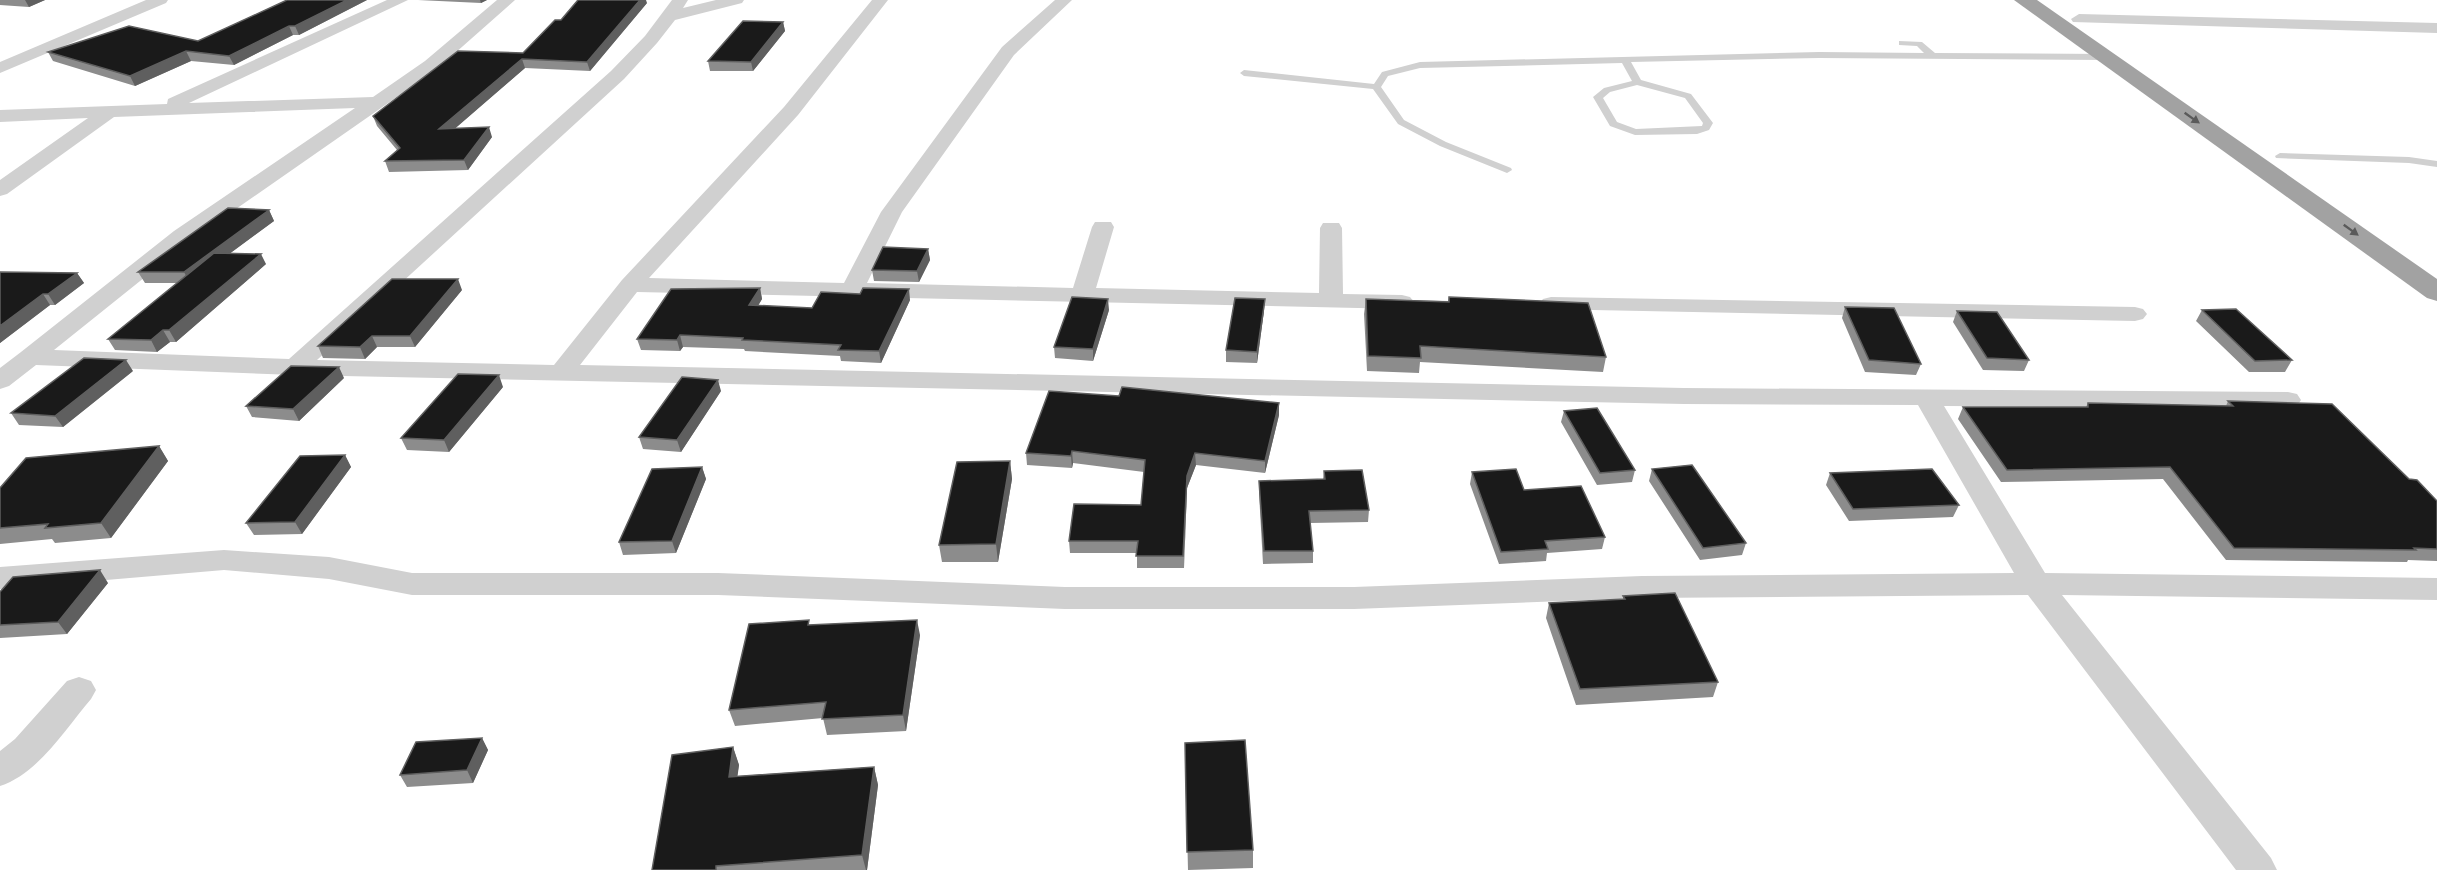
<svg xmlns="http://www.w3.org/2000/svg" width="2437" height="870" font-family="Karla,sans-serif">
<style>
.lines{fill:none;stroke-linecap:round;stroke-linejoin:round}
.service{fill:#d0d0d0;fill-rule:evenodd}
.minor{fill:#d0d0d0;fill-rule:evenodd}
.trunk{fill:#a2a2a2;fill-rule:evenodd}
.wall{fill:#8c8c8c}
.shaded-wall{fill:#5f5f5f}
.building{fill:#1a1a1a;stroke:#5f5f5f;stroke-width:1.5}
.oneway{fill:#5a5a5a}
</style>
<rect width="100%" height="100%" fill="#fff"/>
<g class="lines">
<path class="service" d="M1899 41 1922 42 1935 53 2105 54 2109 57 2105 60 1819 58 1631 62 1641 80 1691 94 1713 123 1709 130 1697 134 1635 135 1610 126 1593 97 1604 88 1632 81 1622 63 1420 68 1388 76 1381 87 1404 120 1446 142 1511 168 1512 170 1507 173 1440 146 1398 124 1373 89 1244 76 1240 73 1244 70 1374 84 1382 72 1420 62 1819 52 1924 53 1917 46 1899 45ZM1637 85 1685 98 1703 123 1702 126 1636 129 1617 122 1603 98 1610 92Z
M2280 153 2409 157 2437 161V167L2409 163 2276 158 2275 156Z"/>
<path class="minor" d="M146 0H168L166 3 0 73V62Z
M387 0H408L189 103 373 97 425 61 497 0H515L437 69 190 241 54 350 289 359 611 71 645 36 672 0H688L683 8 716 0H744L742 3 675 20 657 43 624 79 317 360 554 365 622 280 784 107 872 0H888L798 115 649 278 844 283 881 212 1002 47 1055 0H1072L1014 55 902 212 867 283 1073 288 1092 227 1095 222H1111L1114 227 1096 288 1319 293 1320 228 1323 223H1339L1342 228 1343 294 1402 295 1410 297 1414 302 1410 307 1402 309 637 292 580 365 1684 388 2288 392 2297 394 2301 400 2297 406 2288 408 1944 406 2045 573 2437 578V600L2062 595 2271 858 2277 870H2236L2028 595 1642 598 1354 609H1065L718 595H412L329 579 224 570 0 589V567L224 550 329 557 412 573H718L1065 587H1354L1642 576 2014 573 1918 405 1684 404 295 375 36 365 9 386 0 389V368L21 352 174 231 355 108 114 117 7 194 0 196V180L88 118 0 122V110L167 104 168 99Z
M2079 14 2437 23V33L2073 22 2071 19Z
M1551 297 2135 307 2143 309 2147 314 2143 319 2135 321 1543 309 1539 304 1543 299Z
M79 677 91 681 96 690 91 699C66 728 38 774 0 786V751L15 739 67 681Z"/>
<path class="trunk" d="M2014 0H2037L2437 279V301L2427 298Z"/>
</g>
<path class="wall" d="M0 0H45L29 7 0 5Z
M287 0H367L299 35H293L234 65 191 61 135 86 53 61 48 52 198 41Z
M418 0H487L481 3Z
M647 3 590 71 525 68 455 128 492 137 468 170 389 172 385 161 397 150 377 126 373 116 523 53 561 20Z
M783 22 785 31 753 71H710L708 61Z
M269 210 274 221 230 253 266 264 176 342H170L157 352 115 350 108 339 178 283H145L138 272Z
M928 249 930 260 919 282 874 281 872 270Z
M0 272 77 273 84 283 55 305H50L0 343Z
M760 288 762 299 758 306 812 308 910 300 881 363 841 361 840 356 745 351 744 349 683 347 680 351 641 350 637 339Z
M462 290 415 347H377L365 359 323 358 318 346Z
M1449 297 1606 357 1603 372 1420 362 1419 373 1367 371 1364 314 1366 299 1448 301Z
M1845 307 1921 364 1916 375 1865 372 1842 318Z
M1109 310 1093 361 1055 358 1054 347Z
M2202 310 2292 360 2285 372H2249L2196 321Z
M1264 311 1257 363 1226 362V350Z
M1957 311 2029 360 2024 371 1983 370 1953 322Z
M133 371 63 427 19 425 11 413Z
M344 378 299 421 252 417 246 406Z
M503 387 449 452 407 450 401 438Z
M721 391 681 452 643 449 639 437Z
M1119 396 1279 403V415L1265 473 1196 465 1187 488 1184 568H1137V553H1070L1069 541 1141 505 1144 472 1073 463 1072 468 1027 465 1026 453Z
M2228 401 2409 479 2437 501V561L2408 560 2407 562 2226 560 2163 479 2001 482 1958 419 1963 407H2086L2088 403 2226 406Z
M1564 411 1635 470 1632 482 1597 485 1561 422Z
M159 446 168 461 111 538 55 543 52 539 0 544V488Z
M345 455 351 467 302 534 254 535 246 523Z
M1010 461 1012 479 998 562H942L939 545Z
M702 467 706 479 676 553 623 555 619 542Z
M1652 469 1746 543 1742 555 1700 560 1649 481Z
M1324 471 1369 510 1368 522 1310 523 1313 551V563L1263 564 1259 493V481L1323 479Z
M1472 472 1524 490 1605 537 1602 549 1547 553 1546 561 1499 564 1470 484Z
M1830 473 1959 505 1953 517 1849 521 1826 485Z
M108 583 67 634 0 638V592Z
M1623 596 1718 682 1713 697 1576 705 1546 618 1549 603 1623 599Z
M810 625 920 635 906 731 827 735 823 718 735 726 729 710Z
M482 738 488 750 473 783 407 787 400 775Z
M1185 743 1253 850V868L1188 870Z
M733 747 739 765 737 776 874 767 878 785 867 870H652Z"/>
<path class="shaded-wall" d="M25 0H45L29 7Z
M347 0H367L299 35 295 26Z
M480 0H487L481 3Z
M640 0H646L647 3 590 71 587 62Z
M783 22 785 31 753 71 751 62Z
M289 26 293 35 234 65 229 56Z
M186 51 191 61 135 86 130 76Z
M522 59 525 68 443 139 439 129Z
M489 127 492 137 468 170 464 160Z
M269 210 274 221 190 283 184 272Z
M928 249 930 260 919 282 917 271Z
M261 254 266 264 176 342 169 330Z
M77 273 84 283 55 305 48 294Z
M458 279 462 290 415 347 410 336Z
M760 288 762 299 751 317 749 305Z
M909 289 910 300 881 363 879 351Z
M43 294 50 305 0 343V326Z
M1108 299 1109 310 1093 361V349Z
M1265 299 1264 311 1257 363V352Z
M163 330 170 342 157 352 151 340Z
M680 335 683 347 680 351 677 340Z
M372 336 377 347 365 359 360 347Z
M126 360 133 371 63 427 55 416Z
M339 367 344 378 299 421 293 409Z
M499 375 503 387 449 452 444 440Z
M718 380 721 391 681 452 677 440Z
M1279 403V415L1265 473V461Z
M159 446 168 461 111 538 101 523Z
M1072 451 1073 463 1072 468 1071 456Z
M1195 453 1196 465 1187 488 1184 568 1187 476Z
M345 455 351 467 302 534 295 522Z
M1010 461 1012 479 998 562 996 544Z
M702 467 706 479 676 553 672 541Z
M100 570 108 583 67 634 58 622Z
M917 620 920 635 906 731 903 715Z
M482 738 488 750 473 783 467 770Z
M733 747 739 765 735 795 729 777Z
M874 767 878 785 867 870H866L862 855Z"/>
<path class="building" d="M287 0H347L295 26H289L229 56 186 51 130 76 48 52 129 26 198 41Z
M578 0H640L587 62 522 59 439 129 489 127 464 160 385 161 400 148 373 116 458 51 523 53 555 20H561Z
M743 21 783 22 751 62 708 61Z
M228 208 269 210 184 272H138Z
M883 247 928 249 917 271 872 270Z
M214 253 261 254 169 330H163L151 340 108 339Z
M0 272 77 273 48 294H43L0 326Z
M392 279H458L410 336H372L360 347 318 346Z
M760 288 749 305 812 308 821 292 860 294 863 288 909 289 879 351 838 350 841 345 742 340 743 338 680 335 677 340 637 339 671 289Z
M1072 297 1108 299 1093 349 1054 347Z
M1449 297 1588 303 1606 357 1420 346 1421 358 1368 356 1366 299 1449 302Z
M1235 298 1265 299 1257 352 1226 350Z
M1845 307 1894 308 1921 364 1869 360Z
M2236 309 2292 360 2255 361 2202 310Z
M1957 311 1997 312 2029 360 1987 358Z
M84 358 126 360 55 416 11 413Z
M291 366 339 367 293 409 246 406Z
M458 374 499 375 444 440 401 438Z
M682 377 718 380 677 440 639 437Z
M1122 387 1279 403 1265 461 1195 453 1187 476 1183 556H1136L1138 541H1069L1074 504 1141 505 1145 460 1072 451 1071 456 1026 453 1049 391 1119 396Z
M2228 401 2332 404 2409 479 2417 480 2437 501V549L2414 548 2416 550 2234 548 2170 467 2007 470 1963 407H2088V403L2233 406Z
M1597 408 1635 470 1600 473 1564 411Z
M159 446 101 523 45 528 48 524 0 528V488L26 458Z
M345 455 295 522 246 523 300 456Z
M1010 461 996 544 939 545 957 462Z
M1692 465 1746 543 1703 548 1652 469Z
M702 467 672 541 619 542 652 469Z
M1516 469 1524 490 1581 486 1605 537 1545 541 1548 549 1501 552 1472 472Z
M1932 469 1959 505 1853 509 1830 473Z
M1362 470 1369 510 1309 511 1313 551H1264L1259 481 1325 479 1324 471Z
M100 570 58 622 0 625V592L13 577Z
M1675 593 1718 682 1580 689 1549 603 1625 599 1623 596Z
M809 620 808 625 917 620 903 715 822 719 826 702 729 710 749 624Z
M482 738 467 770 400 775 416 742Z
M1245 740 1253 850 1187 852 1185 743Z
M733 747 729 777 874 767 862 855 716 866V870H652L672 755Z"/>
<defs><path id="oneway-solid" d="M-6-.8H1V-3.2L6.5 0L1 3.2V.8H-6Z" transform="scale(1.5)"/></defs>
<g class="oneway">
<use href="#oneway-solid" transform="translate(2192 118) rotate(35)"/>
<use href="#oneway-solid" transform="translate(2351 230) rotate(36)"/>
</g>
</svg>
